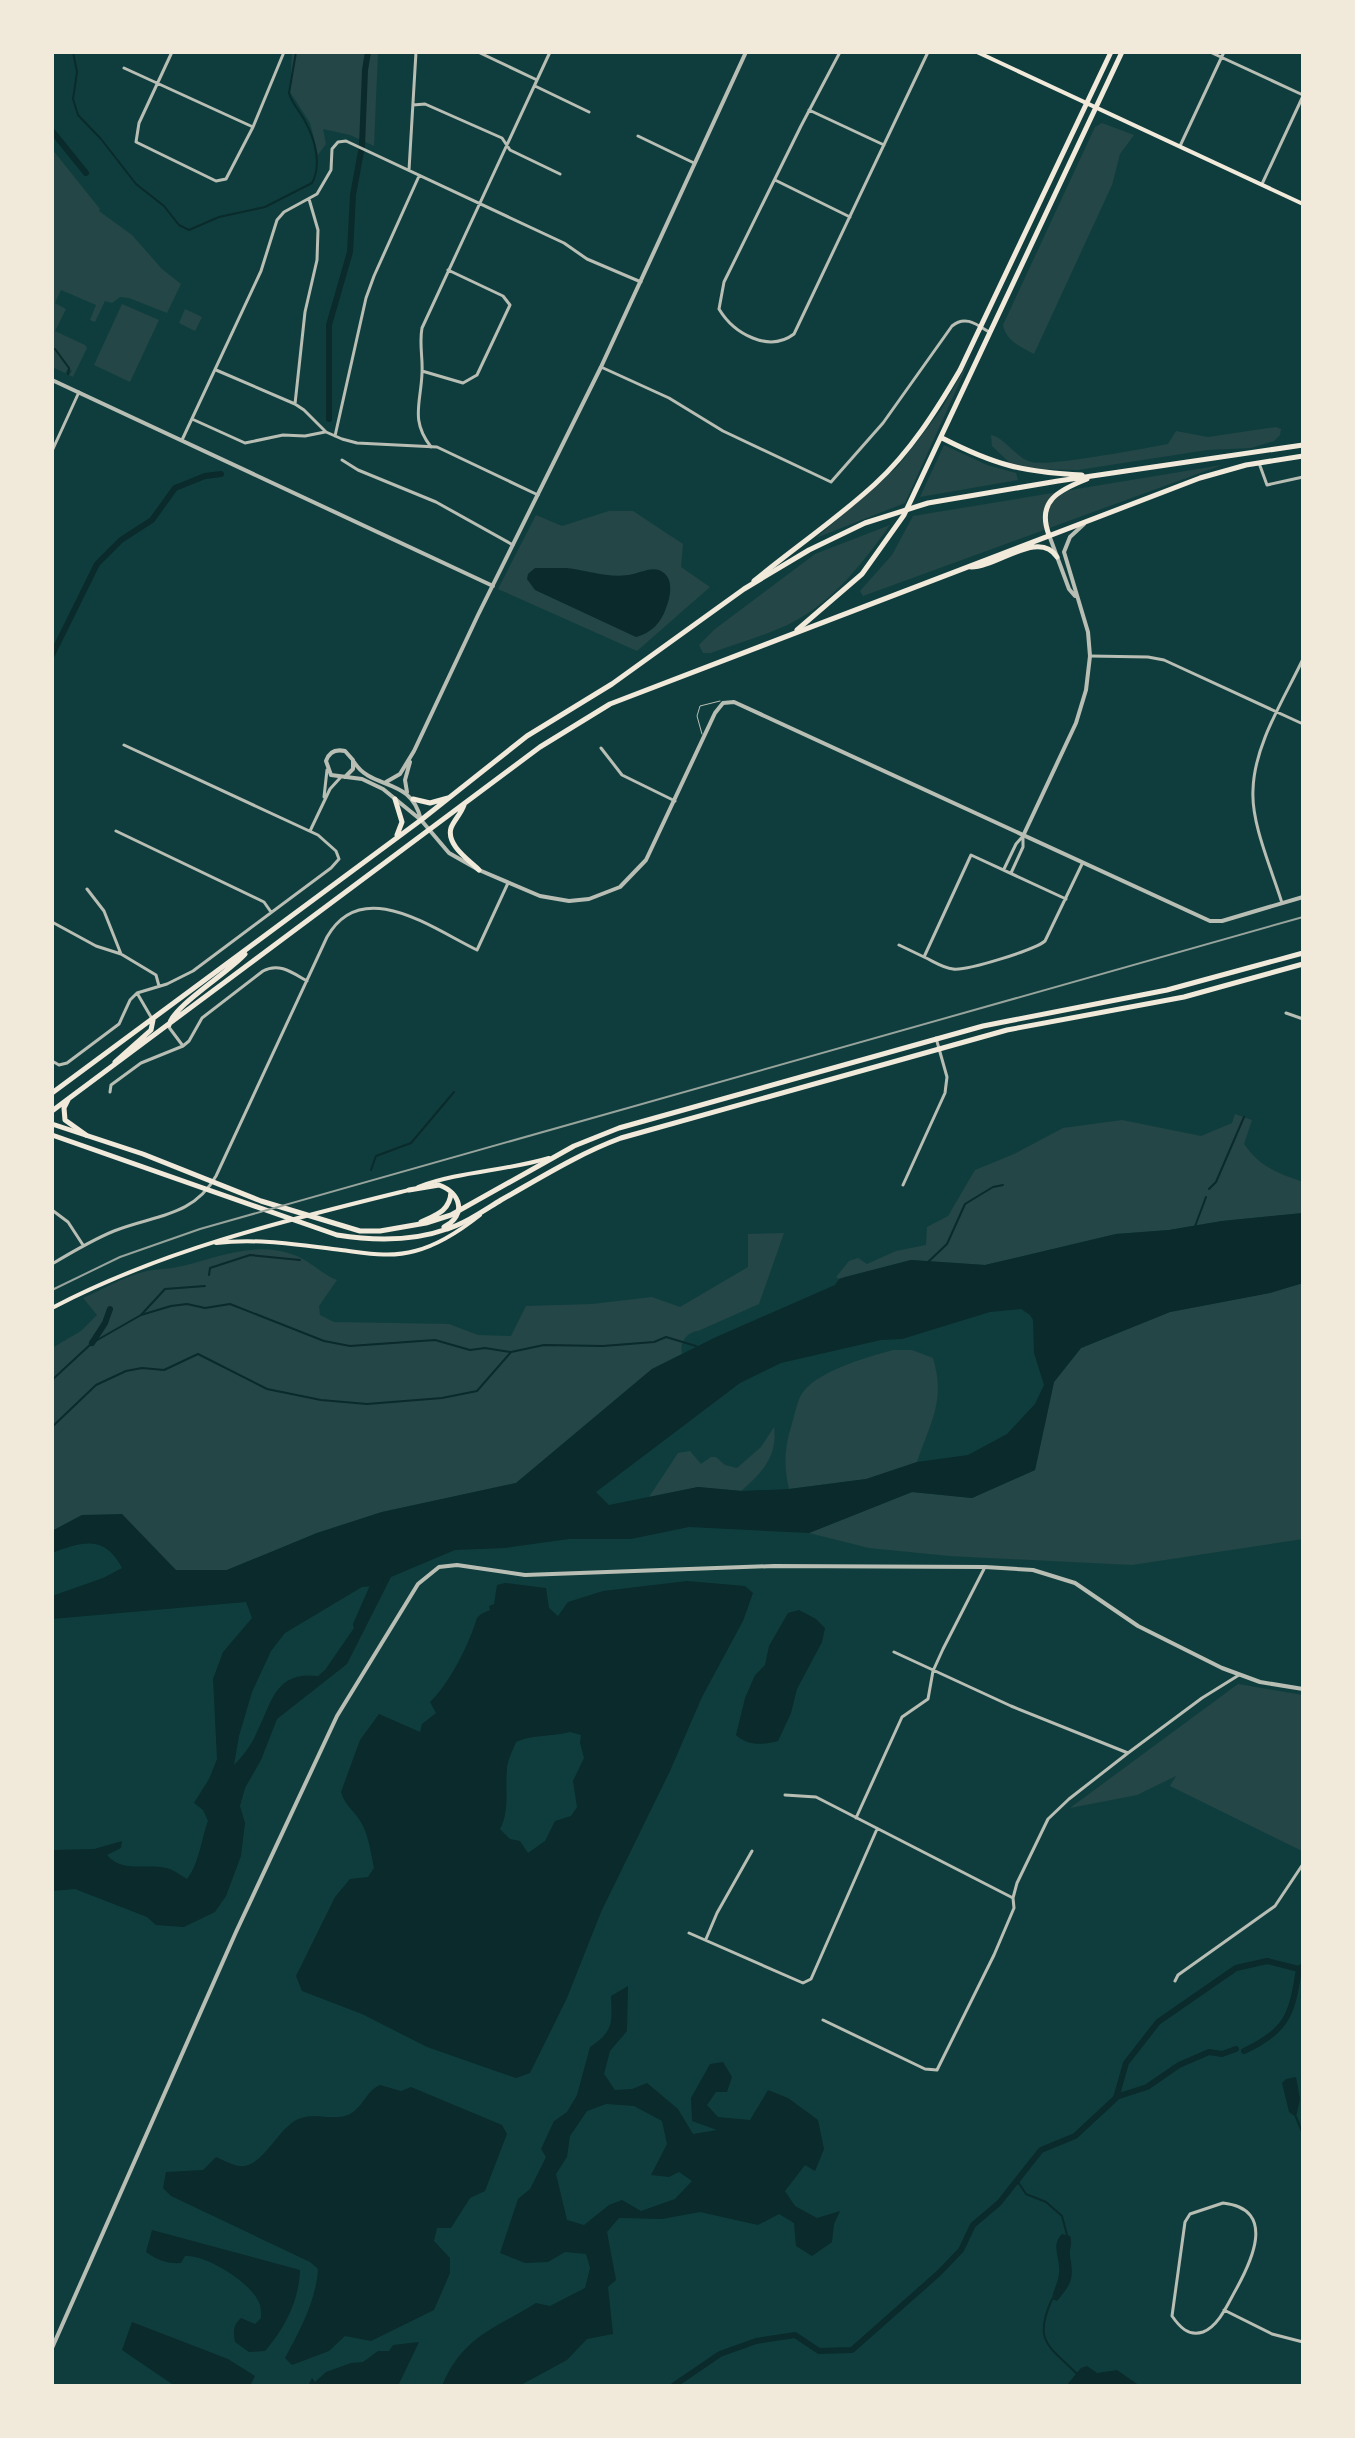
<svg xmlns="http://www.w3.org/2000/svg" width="1355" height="2438" font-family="Barlow,sans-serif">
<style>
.green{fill:#244646}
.water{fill:#0a2a2b;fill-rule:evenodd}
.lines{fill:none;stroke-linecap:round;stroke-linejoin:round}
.stream{stroke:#0a2a2b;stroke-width:2}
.canal{stroke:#0a2a2b;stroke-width:6}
.river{stroke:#0a2a2b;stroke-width:10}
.service{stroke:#b8beb3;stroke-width:1}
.minor{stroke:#b8beb3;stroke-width:3}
.tertiary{stroke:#b8beb3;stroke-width:4}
.secondary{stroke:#f1e9da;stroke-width:4}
.primary{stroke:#f1e9da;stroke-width:5}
.trunk{stroke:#f1e9da;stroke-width:5}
.rail{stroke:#97a49c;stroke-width:2}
</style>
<rect width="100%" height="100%" fill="#0f3d3e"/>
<path class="green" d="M292 52H378L374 146 350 135 323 129 326 144 318 155 310 123 290 92Z
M1102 123 1134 135 1120 154 1112 185 1034 354C1020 346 1006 341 1003 325L1095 127Z
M52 149 100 209 99 211 132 235 162 269 181 284 167 313 129 298 120 297 112 303 105 301 95 322 90 320 96 305 61 290 55 303 66 309 55 331 85 345 87 348 73 377 69 375 72 371 69 368 65 373 52 367Z
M122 304 159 320 130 382 94 365Z
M185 309 202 317 195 331 179 323Z
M972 355 905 503 816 538 898 466 941 410Z
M1276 427 1281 429 1280 435 1274 441 1251 448 1207 450 1078 470 1033 469 1012 465 992 446 991 435C1004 437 1015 457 1031 462 1048 467 1146 448 1168 444L1176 431 1208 437Z
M944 445 987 465 1016 473 1018 480 920 497Z
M1222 465 863 596 860 591 892 555 913 516Z
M609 511H633L683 544 681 567 710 587 637 651 498 589 536 515 562 526Z
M890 525C864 561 834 601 793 622 768 635 738 643 711 653H703L699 645 715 629 815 554Z
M1235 1114 1252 1120 1244 1144C1261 1168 1276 1172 1303 1182V1213L1222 1221 1169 1230 1116 1234 985 1265 911 1260 839 1279 836 1277 849 1261 858 1258 867 1264 896 1251 926 1245 927 1227 948 1216 975 1170 1014 1154 1063 1128 1122 1120 1201 1136 1232 1123Z
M784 1233 759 1304 698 1331C687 1332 679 1342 682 1354L652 1369 516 1483 382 1512 317 1533 227 1570H176L82 1515 52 1531V1348L81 1331 97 1315 83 1298C104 1289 125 1276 147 1271 157 1269 168 1269 178 1267 217 1258 254 1240 294 1255 311 1261 321 1274 337 1280L319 1306 320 1315 334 1322 449 1324 478 1335 511 1336 526 1306 592 1304 652 1297 680 1307 748 1267V1234Z
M1303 1283V1539L1132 1565 949 1556 869 1548 809 1533 912 1492 972 1498 1035 1470 1054 1382 1081 1348 1170 1312 1269 1293Z
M893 1350H912L933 1358C946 1401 930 1423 917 1462L867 1479 789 1489C784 1467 784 1449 791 1427 794 1418 796 1406 800 1397 812 1372 868 1357 893 1350Z
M774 1427C778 1456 762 1473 741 1491L698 1487 649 1497 678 1453 690 1451 701 1464 711 1457H716L725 1465 737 1468 761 1447Z
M1238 1684 1303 1695 1302 1851 1170 1786 1176 1776 1137 1795 1070 1808Z"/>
<path class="water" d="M535 568C545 568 556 568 566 568 587 570 607 578 628 575 640 574 653 564 664 573 674 581 670 598 666 608 661 623 651 633 636 637L535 590 527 579 528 574Z
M1303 1213V1283L1270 1293 1170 1312 1081 1348 1054 1382 1035 1470 972 1498 912 1492 809 1533 689 1527 631 1539H569L505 1548 455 1550 391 1577 347 1664 277 1719 261 1760 245 1788 240 1806 245 1823 241 1856 226 1896 215 1912 184 1927 156 1925 147 1917 75 1889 52 1891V1850L94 1849 122 1841 121 1848 107 1855C122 1874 150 1862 170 1869 175 1871 182 1876 187 1879 199 1864 201 1840 208 1821L203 1810 194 1803 209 1779 217 1759 213 1679 223 1652 252 1618 246 1602 52 1619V1596L103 1578 122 1568C105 1535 83 1541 52 1553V1531L82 1515 122 1514 176 1570H227L317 1533 382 1512 516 1483 652 1369 714 1338 835 1285 839 1279 845 1277 911 1260 985 1265 1116 1234 1169 1230 1222 1221ZM1021 1309 1030 1315 1033 1320 1034 1353 1044 1385 1035 1404 1007 1434 968 1455 917 1462 866 1479 789 1489 742 1491 698 1487 609 1505 596 1492 740 1383 781 1363 881 1340 902 1339 990 1312ZM375 1586 372 1602 325 1670 318 1676C274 1671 272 1703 256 1734 251 1746 242 1757 234 1765L239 1736 252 1692 271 1651 285 1633 362 1587Z
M687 1581 745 1586 753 1593 743 1621 702 1697 670 1771 601 1912 567 1998 530 2073 516 2078 427 2047 362 2014 302 1991 296 1976 335 1897 350 1879 368 1877 374 1868C371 1854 369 1837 362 1824 356 1812 344 1805 341 1792L360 1740 379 1714 420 1732 422 1724 436 1713 430 1702C450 1683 469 1644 477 1618L481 1614 490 1610 489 1606 494 1604 497 1585 505 1583 546 1588 549 1608 558 1616 568 1602 603 1591ZM570 1732 581 1735 580 1743 584 1758 573 1781 577 1807 571 1816 555 1821 545 1841 528 1853 520 1841 510 1839 500 1829C510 1811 505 1787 507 1768 508 1759 513 1750 516 1742 533 1734 552 1737 570 1732Z
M799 1610 816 1619 825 1628 822 1642 797 1689 791 1713 778 1741C763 1745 747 1746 736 1735L745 1698 755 1675 765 1665 769 1646 788 1613Z
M628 1986 627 2031 610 2051 604 2074 615 2090 632 2089 647 2083 678 2109 693 2134 717 2130 692 2121 691 2098 710 2064 723 2062 732 2077 727 2092H716L707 2105 718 2117 750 2120 768 2090 788 2098 818 2120 824 2149 815 2171 805 2165 785 2191 795 2206 817 2218 840 2211 834 2224 832 2242 812 2256 796 2246 794 2223 779 2214 758 2225 700 2212 662 2219 619 2218 607 2232 616 2280 608 2287 613 2334 587 2339 567 2360 519 2386H442C462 2337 494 2329 536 2303L550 2306 585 2288 590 2268 586 2254 565 2252 548 2262 525 2263 500 2253 518 2199 530 2189 546 2157 541 2149 554 2121 567 2112 577 2095 590 2047C614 2031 612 2023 611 1996ZM606 2104 634 2106 662 2121 667 2144 651 2175 669 2177 679 2172 692 2181 675 2199 641 2211 622 2200 609 2205 584 2225 567 2220 556 2174 567 2157 570 2136 587 2111Z
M1296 2077 1300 2099 1296 2117 1289 2112 1282 2083 1286 2079Z
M380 2085 401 2091 411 2087 502 2125 507 2134 485 2191 470 2198 451 2228H437L434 2241 450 2258V2273L434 2310 371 2341 345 2336 329 2351 292 2365 285 2358C300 2330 316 2301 318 2269L310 2262 171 2196 163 2188 166 2172 203 2170 216 2157C223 2160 232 2165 239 2166 264 2169 278 2125 301 2118 316 2113 337 2121 350 2114 364 2106 366 2091 380 2085Z
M152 2230 300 2270C299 2301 285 2328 265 2351L249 2352 235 2342C233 2332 233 2325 241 2318L255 2324 261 2318C261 2314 261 2309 260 2305 254 2284 206 2254 185 2256L181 2263C167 2264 157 2260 146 2252Z
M1062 2234 1070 2236C1073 2244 1069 2248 1070 2256 1074 2279 1072 2283 1057 2301L1052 2299C1053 2290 1058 2284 1059 2273 1061 2259 1050 2246 1062 2234Z
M132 2322 228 2359 255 2376 250 2386 172 2384 122 2350Z
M419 2342 398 2386H308L312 2378 315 2382 326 2372 351 2363 363 2362 378 2351H389L393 2345Z
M1087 2366 1097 2373 1117 2370 1140 2386H1066L1081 2368Z"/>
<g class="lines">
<path class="stream" d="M73 52 77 72 73 99 78 115 101 139 136 184 164 206 179 225 189 230 219 217 265 207 312 183C322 165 315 139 305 121 300 111 292 104 289 93L296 52
M55 349 69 368 68 374
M371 1170 376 1156 411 1143 454 1092
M1209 1189 1216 1182 1244 1117
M1194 1229 1206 1197
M927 1263 947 1244 965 1204 993 1187 1003 1185
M209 1275 210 1268 250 1255 300 1260
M141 1315 171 1306 187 1304 205 1308 230 1304 324 1341 350 1346 435 1340 470 1350 485 1348 510 1352
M52 1380 92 1343 141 1315 165 1289 205 1286
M52 1427 96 1385 126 1371 142 1368 164 1370 198 1354 267 1389 321 1400 367 1404 442 1398 477 1391 511 1352 544 1345 603 1346 654 1342 666 1337 696 1346
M1296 2117 1303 2134
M1018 2182 1026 2194 1046 2202 1062 2216 1067 2235
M1052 2299C1033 2341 1048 2345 1077 2374"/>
<path class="canal" d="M52 131 86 173
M329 419V325L350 252 353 195 362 146 365 70 368 52
M52 655 97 564 121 540 152 520 175 488 205 476 221 474
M92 1343 105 1323 110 1309
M1244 2051C1287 2031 1292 2015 1299 1969L1303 1966
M1116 2097 1147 2087 1179 2065 1209 2052 1222 2054 1236 2049
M673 2386 720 2354 756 2341 795 2335 819 2351 852 2350 939 2273 961 2250 973 2225 999 2203 1041 2150 1075 2136 1116 2098 1126 2063 1158 2022 1236 1968 1267 1961 1299 1969"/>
<path class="river" d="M358 1625 379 1577"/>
<path class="service" d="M702 734 697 716 700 706 720 701"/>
<path class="minor" d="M172 52 139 123 136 142 216 181 226 179 253 127 284 52
M478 52 537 80
M840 52 801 126 724 282 719 309C734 334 769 353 794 334L928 52
M1210 52 1303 95
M124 68 253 127
M535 86 589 112
M413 105 425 104 502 138 510 150 560 174
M809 110 884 145
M638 136 694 163
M1180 146 1224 52
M409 170 416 52
M775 180 850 217
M1262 184 1303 96
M601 367 669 398 723 431 831 482 883 423 952 326C965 315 976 324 989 332
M216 370 295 404 304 410 326 432 342 439 357 443 437 447 538 495
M422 371 463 383 477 375 510 305 503 296 448 270
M295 404 305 312 317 260 318 230 309 199
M192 419 245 443 283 435 305 436 325 432
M335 436 366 298 374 276 419 176
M182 440 261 271 277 220 284 212 317 194 331 170 332 149 338 142 346 141 564 243 587 259 641 282
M431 447C410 420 421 403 422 373 423 357 419 344 422 328L550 52
M52 451 79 392
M342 460 358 470 436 502 513 545
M1259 463 1267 485 1303 477
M1090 656 1148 657 1164 660 1303 724
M601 748 622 775 675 801
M324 797 327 770
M116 831 264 902 271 912
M310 831 330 789 340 778
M1004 869 1016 844 1023 836V847L1011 873
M87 889 104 911 121 954 156 975 159 986
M1066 899 971 855 924 957C933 961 943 968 953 969 967 971 1034 950 1045 941L1082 864
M1282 903C1272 870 1251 824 1253 790 1254 745 1284 699 1303 659
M52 922 96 946 121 954
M899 945 924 957
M137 993 151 1017
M1286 1013 1303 1019
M168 1026 183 1046
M52 1061 59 1065 67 1063 119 1024 130 1000 137 993 167 984 193 971 331 868 339 859 336 851 318 835 124 745
M110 1092 111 1085 141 1063 183 1046 189 1041 202 1018 263 971C279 962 293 973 307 981
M903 1185 945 1093 947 1077 936 1038
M52 1210 68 1222 83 1245
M52 1264C72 1252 92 1240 114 1231 154 1215 193 1217 216 1176L327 937C362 875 433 929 477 950L508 883
M894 1652 1011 1706 1128 1753
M785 1795 816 1797 1013 1898
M856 1818 902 1717 928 1699 933 1671 943 1649 985 1567
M689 1933 803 1983 811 1979 877 1829
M706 1939 717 1913 752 1851
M1175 1981 1178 1975 1275 1906 1303 1864
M823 2020 925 2069 937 2070 994 1955 1014 1908 1013 1898 1017 1883 1048 1819 1069 1799 1128 1753 1202 1698 1239 1675
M1223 2203C1278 2209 1251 2263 1234 2293 1227 2306 1218 2326 1203 2332 1188 2337 1179 2326 1172 2316L1185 2222 1190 2214Z
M1224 2310 1272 2334 1303 2342"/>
<path class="tertiary" d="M52 380 493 586
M1049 535 1069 589 1075 596
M354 762C372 791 411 776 421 820
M345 777 353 769V760L345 751C336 749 329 752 326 761L331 775 362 779 383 789 421 820 449 853 479 870 540 896 569 901 589 899 620 887 646 860 715 713 723 703 734 702 1210 921H1222L1303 897
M386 782 400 774 414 751 478 615 601 367 746 52
M407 792 405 780 410 762
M1023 836 1076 723 1086 690 1090 656 1088 632 1064 552 1070 537 1084 524
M52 2348 236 1932 337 1716 418 1584 439 1567 457 1565 525 1575 774 1566 985 1567 1033 1570 1075 1583 1138 1626 1222 1668 1260 1682 1303 1689"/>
<path class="secondary" d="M977 52 1303 204
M418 1187C460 1171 506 1171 549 1158
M216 1243C259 1238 299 1245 341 1250 366 1253 390 1258 415 1251 439 1245 461 1230 480 1215
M52 1308C164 1249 287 1220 409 1190"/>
<path class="primary" d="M754 581C794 548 837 519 875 484 910 452 936 411 960 370L1111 52
M797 630 862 574 904 515 1122 52
M52 1124 143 1154 261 1201 360 1231H380L426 1223 451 1215 574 1146 619 1128 983 1026 1167 990 1303 953
M52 1135 337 1235C374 1241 411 1242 447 1229 466 1223 483 1211 501 1200 540 1178 578 1154 621 1138L1007 1030 1184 997 1303 964
M409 1190 439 1185C461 1193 467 1215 444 1227
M421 1222C436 1215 450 1211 451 1192"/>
<path class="trunk" d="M942 438C995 465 1022 472 1082 475
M1049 535C1036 501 1059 490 1087 479
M971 567C997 567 1039 529 1057 557
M395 799 402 822 397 835
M413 799 430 803 448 798
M464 805C461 814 454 820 451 828 446 845 469 860 479 870
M169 1025C173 1006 228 973 245 954
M115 1062 151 1030 153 1020
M52 1093 421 820 527 736 612 684 744 589 809 550 865 523 928 503 1058 481 1303 445
M68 1100 64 1108 65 1120 86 1135
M52 1111 540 747 610 704 1200 478 1246 465 1303 456"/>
<path class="rail" d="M52 1290 120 1257 200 1229 1303 917"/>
</g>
<rect width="1355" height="2438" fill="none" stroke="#f1e9da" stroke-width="108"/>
</svg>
